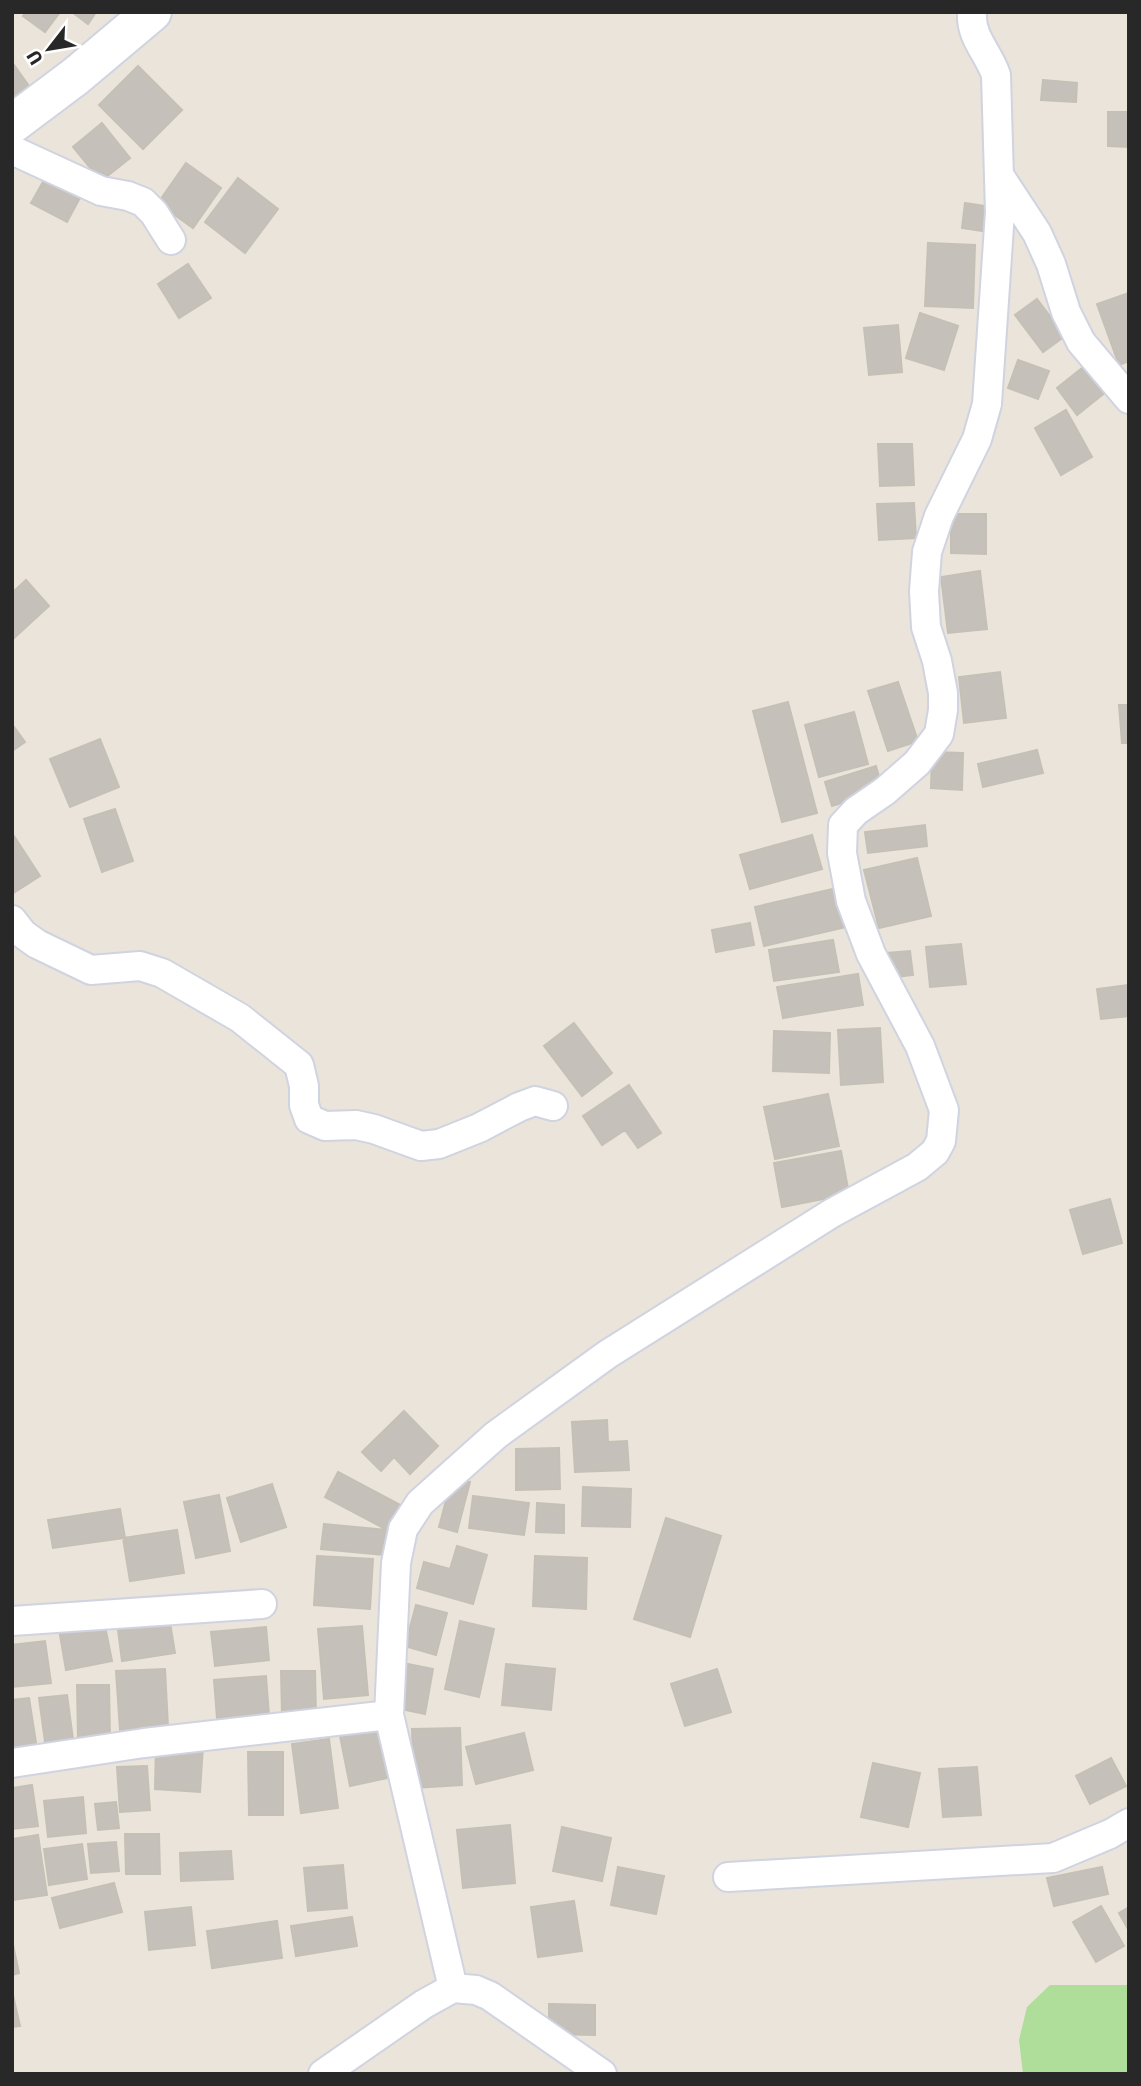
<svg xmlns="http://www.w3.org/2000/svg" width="1141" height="2086" font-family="'Fira Sans',sans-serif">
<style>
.green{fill:#afdd9a}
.building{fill:#c5c1ba;stroke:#c5c0b5;stroke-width:2}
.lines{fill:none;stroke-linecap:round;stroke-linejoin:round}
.street-casing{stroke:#d0d3e0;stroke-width:32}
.secondary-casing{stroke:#d0d3e0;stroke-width:42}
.street{stroke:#fff;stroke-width:28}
.secondary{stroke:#fff;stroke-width:38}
</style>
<rect width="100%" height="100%" fill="#eae4db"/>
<path class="green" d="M1050 1985H1129V2074H1023L1019 2040 1027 2007Z"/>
<path class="building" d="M26 12H60L45 32 23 16Z
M72 12H96L88 24Z
M12 62 29 86 12 99Z
M138 66 182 110 143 149 99 105Z
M1043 80 1077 83 1076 102 1041 100Z
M1108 112H1129V147L1108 146Z
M102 123 130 158 101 181 73 147Z
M186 163 221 188 193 228 158 203Z
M238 178 278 209 245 253 205 222Z
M44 180 63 190 66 184 82 194 67 222 31 203Z
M965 203 992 207 989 232 962 228Z
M928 243 975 245 973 308 925 306Z
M188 264 211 298 179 318 158 284Z
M1129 293V361L1119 365 1097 304Z
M1037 299 1065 336 1043 352 1015 315Z
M920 313 958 326 944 370 906 358Z
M898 325 902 372 869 375 864 328Z
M1018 360 1049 371 1038 399 1008 388Z
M1086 365 1107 391 1077 415 1057 388Z
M1066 410 1092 457 1061 475 1035 428Z
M878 444H912L914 485 880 486Z
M914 503 916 538 879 540 877 504Z
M951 514H986V554L951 553Z
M980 571 987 629 948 633 941 577Z
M26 580 49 606 12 640V593Z
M1000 672 1006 718 964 723 959 677Z
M898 682 918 741 888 751 868 691Z
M788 702 817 813 782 822 753 711Z
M1119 705H1129V743H1122Z
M854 712 868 764 819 777 805 725Z
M12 724 25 742 12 751Z
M100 739 119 787 70 807 50 759Z
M1037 750 1043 773 983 787 978 764Z
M932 752 963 753 962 790 931 788Z
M876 766 883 790 832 806 825 782Z
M115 809 133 861 102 872 84 819Z
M925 825 927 846 868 853 865 832Z
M12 833 40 876 12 894Z
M812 835 822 869 750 889 740 855Z
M917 858 931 916 879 928 864 870Z
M837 888 846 927 764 946 755 907Z
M750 923 754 945 716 952 712 930Z
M833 940 839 972 774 981 769 950Z
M961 944 966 984 930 987 926 947Z
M910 951 913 975 889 978 887 953Z
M858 974 863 1005 783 1018 777 987Z
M1129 985V1016L1101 1019 1097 989Z
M574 1023 612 1073 582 1096 544 1046Z
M880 1028 883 1082 841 1085 838 1030Z
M774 1031 830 1033 829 1073 773 1071Z
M629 1085 661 1133 638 1148 625 1130 602 1145 583 1116Z
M828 1094 839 1146 775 1159 764 1107Z
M841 1151 849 1194 782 1207 774 1163Z
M1110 1199 1122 1243 1083 1254 1070 1210Z
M404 1411 438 1446 410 1474 394 1457 381 1471 362 1452Z
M607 1420 608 1442 627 1441 629 1470 575 1472 572 1422Z
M559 1448 560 1489 516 1490V1449Z
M338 1472 404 1507 391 1532 325 1497Z
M452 1478 470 1482 457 1532 439 1527Z
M272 1484 286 1527 241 1542 227 1498Z
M583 1487 631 1489 630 1527 582 1526Z
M219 1495 230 1551 196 1558 184 1502Z
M473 1496 529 1503 524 1535 469 1528Z
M537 1503 564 1505V1533L536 1532Z
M120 1509 125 1538 53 1548 48 1520Z
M666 1518 721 1536 690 1637 634 1619Z
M324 1524 386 1530 384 1555 321 1549Z
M177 1530 184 1573 130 1581 123 1538Z
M457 1546 487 1555 473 1604 417 1588 424 1562 450 1569Z
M317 1556 373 1559 370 1609 314 1605Z
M535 1556 587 1558 586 1609 533 1606Z
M416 1605 447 1613 436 1655 405 1646Z
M104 1621 112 1661 66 1670 59 1629Z
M460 1621 494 1629 479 1697 445 1689Z
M170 1623 175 1653 122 1661 118 1630Z
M362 1626 368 1695 324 1699 318 1629Z
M266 1627 269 1660 215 1666 211 1632Z
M45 1641 51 1683 12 1687V1645Z
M403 1663 433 1669 425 1714 396 1708Z
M506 1664 555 1669 551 1710 502 1705Z
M165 1669 168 1727 120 1730 116 1671Z
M717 1669 731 1712 685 1726 671 1684Z
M281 1671H315L316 1715H282Z
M266 1676 269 1715 217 1718 214 1680Z
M77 1685H109L110 1738H78Z
M67 1695 73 1739 45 1742 39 1698Z
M29 1698 37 1749 15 1753 12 1734V1700Z
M381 1723 392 1777 350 1786 339 1731Z
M460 1728 462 1785 414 1788 412 1729Z
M524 1733 533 1770 476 1784 466 1747Z
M329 1739 338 1808 301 1813 292 1744Z
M156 1743 203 1746 200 1792 155 1789Z
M248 1752H283V1815H249Z
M1111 1758 1126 1786 1090 1804 1076 1776Z
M873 1763 920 1773 908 1827 861 1817Z
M147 1766 150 1810 120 1812 117 1767Z
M977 1767 981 1815 943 1817 939 1769Z
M32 1785 38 1826 12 1829V1788Z
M83 1797 86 1833 48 1837 44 1801Z
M116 1802 119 1828 98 1830 95 1804Z
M510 1825 515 1883 463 1888 457 1830Z
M562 1827 611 1838 602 1881 553 1871Z
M125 1834H159L160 1874H126Z
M38 1835 47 1895 12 1900V1839Z
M116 1842 119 1871 91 1873 88 1844Z
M82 1844 87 1879 49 1885 44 1849Z
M231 1851 233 1879 181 1881 180 1853Z
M343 1865 347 1908 308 1911 304 1868Z
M618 1867 664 1876 656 1914 611 1905Z
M1102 1867 1108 1894 1054 1906 1047 1878Z
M114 1883 122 1912 60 1928 52 1898Z
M574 1901 582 1951 538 1957 531 1907Z
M1101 1906 1124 1946 1096 1962 1073 1922Z
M191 1907 195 1945 149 1950 145 1912Z
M1129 1907V1931L1119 1913Z
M352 1917 357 1946 296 1956 291 1926Z
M277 1921 282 1958 212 1968 207 1931Z
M12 1940 19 1973 12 1975Z
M12 1991 20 2026 12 2027Z
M549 2004 595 2005V2035L549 2034Z"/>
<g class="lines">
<g class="street-casing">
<path id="street" d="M12 150 101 191 128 196 143 202 154 213 171 240
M999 175 1037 233 1051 264 1066 312 1081 342 1129 399
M12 920 23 934 37 944 91 970 140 966 162 973 240 1018 299 1065 304 1086V1105L309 1119 325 1126 356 1125 374 1129 421 1146 439 1144 479 1128 519 1107 535 1101 553 1106
M12 1621 262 1604
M12 1763 144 1743 389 1715
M728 1877 1053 1858 1110 1834 1129 1823
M453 1988 389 1715 396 1563 403 1529 420 1503 496 1435 608 1354 832 1213 917 1167 935 1152 941 1141 944 1110 920 1046 871 954 851 901 842 853 843 825 856 811 885 791 917 763 939 734 943 710V693L937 661 926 627 924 591 927 552 939 516 977 439 987 404 1000 212 996 75C988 52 970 37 972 12
M323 2074 424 2004 453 1988 476 1990 490 1996 602 2074"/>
</g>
<g class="secondary-casing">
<path id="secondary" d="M12 124 76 76 152 12"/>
</g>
<use href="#street" class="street"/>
<use href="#secondary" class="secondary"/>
</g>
<rect width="1141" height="2086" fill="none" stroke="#282828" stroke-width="28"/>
<g transform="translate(49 49) rotate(239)" stroke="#ffffff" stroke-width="5" paint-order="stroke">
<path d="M0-5L12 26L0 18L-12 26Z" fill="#282828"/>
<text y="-10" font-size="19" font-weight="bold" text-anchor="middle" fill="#282828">U</text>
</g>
</svg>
